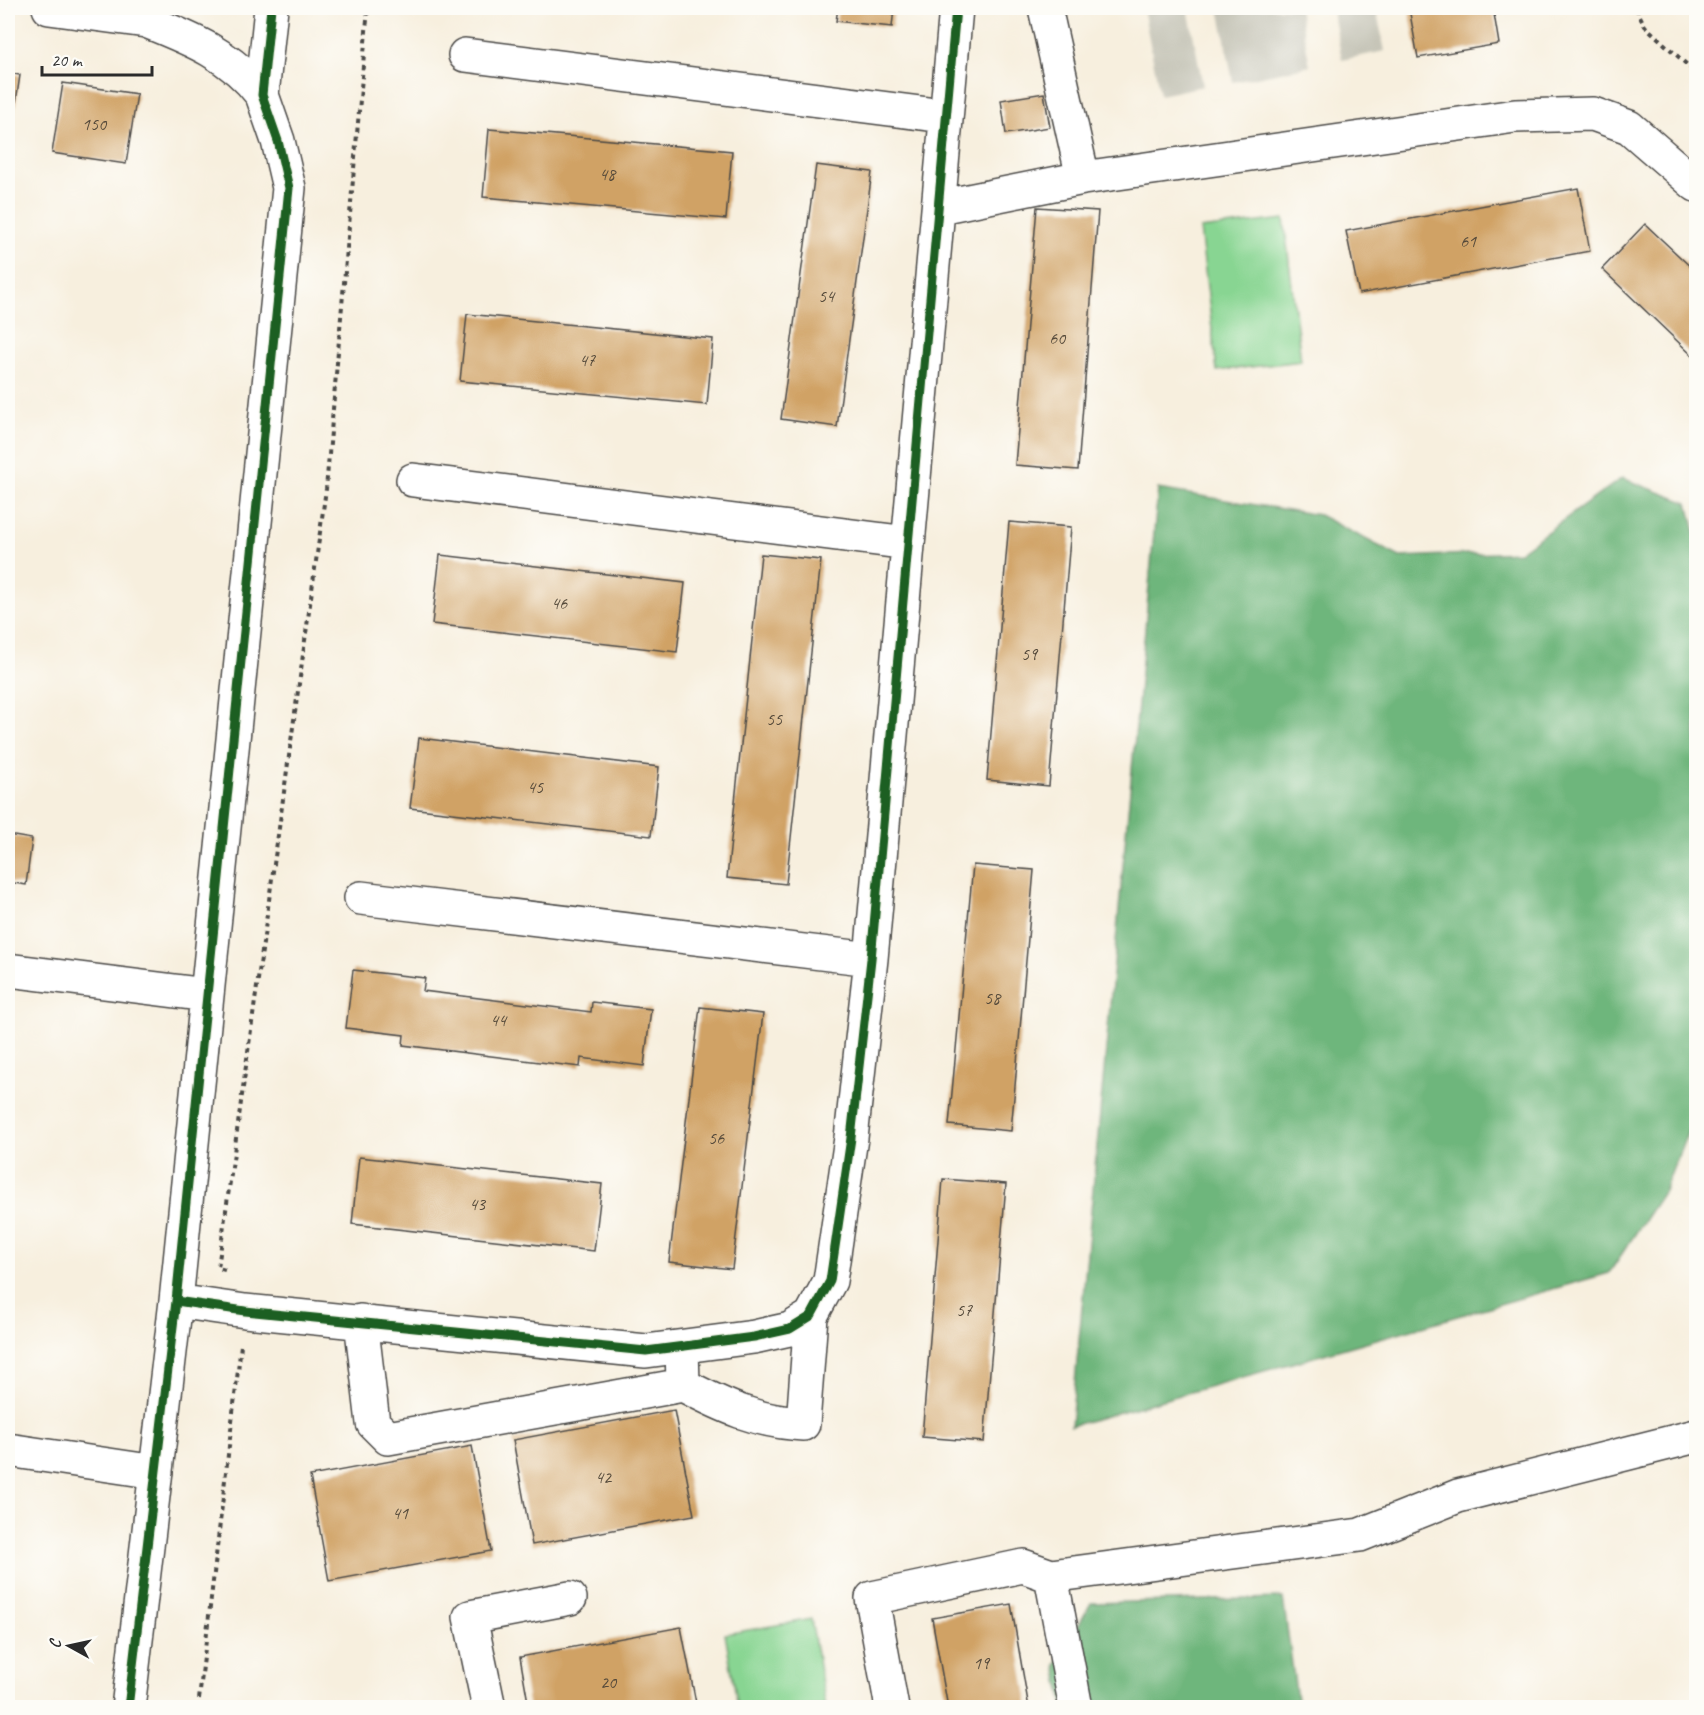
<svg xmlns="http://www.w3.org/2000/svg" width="1704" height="1715" font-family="Caveat,sans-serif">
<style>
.industrial{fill:#c6c5b8}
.green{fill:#88d592;stroke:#5a805e;stroke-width:1.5}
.forest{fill:#6eb67c;stroke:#4c7054;stroke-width:1.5}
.building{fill:#d0a265}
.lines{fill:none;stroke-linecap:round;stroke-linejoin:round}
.minor-casing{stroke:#4a4846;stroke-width:36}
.path{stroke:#4a4846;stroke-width:4;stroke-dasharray:4.5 4.5;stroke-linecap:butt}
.minor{stroke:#fff;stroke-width:33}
.cycleway-casing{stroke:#fdfcf7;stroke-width:13}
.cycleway{stroke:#1b5e20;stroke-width:9}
.labels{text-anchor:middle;stroke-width:4.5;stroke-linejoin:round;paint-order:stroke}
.number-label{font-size:18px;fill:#54493a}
</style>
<rect width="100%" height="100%" fill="#fdfcf7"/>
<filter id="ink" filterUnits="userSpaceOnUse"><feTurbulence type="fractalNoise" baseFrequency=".0167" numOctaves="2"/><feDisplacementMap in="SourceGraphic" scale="12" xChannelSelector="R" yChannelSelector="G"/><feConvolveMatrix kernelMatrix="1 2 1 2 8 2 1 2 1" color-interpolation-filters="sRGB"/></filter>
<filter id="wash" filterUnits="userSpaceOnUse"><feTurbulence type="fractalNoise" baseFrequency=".008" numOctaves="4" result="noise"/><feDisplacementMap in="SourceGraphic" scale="24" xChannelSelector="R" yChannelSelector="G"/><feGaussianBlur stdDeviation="1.35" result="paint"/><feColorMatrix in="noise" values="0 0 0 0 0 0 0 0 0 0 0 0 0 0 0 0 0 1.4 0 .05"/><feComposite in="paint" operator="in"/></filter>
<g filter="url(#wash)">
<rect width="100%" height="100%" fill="#f7efde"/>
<path class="industrial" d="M1143 8H1188L1203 86 1160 95Z
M1219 8H1299L1310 66 1233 82Z
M1332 8H1376L1385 51 1342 60Z"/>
<path class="green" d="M1284 219 1301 361 1217 371 1200 229Z
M811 1619 826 1707H738L725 1634Z"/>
<path class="forest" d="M1622 478 1688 503 1696 536V1112L1664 1191 1609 1273 1071 1426 1158 489 1319 515 1400 557 1519 552Z
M1283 1598 1298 1707H1064L1056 1665 1091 1603Z"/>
<g id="blocks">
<path class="building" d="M838 8H894L892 27 836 21Z
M1409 8H1493L1499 44 1418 58Z
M8 73 20 75 9 149 8 148Z
M63 83 137 94 126 164 52 153Z
M1044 93 1050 127 1006 134 1001 100Z
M489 129 732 151 726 219 483 197Z
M816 165 872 172 837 427 781 419Z
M1578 188 1590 251 1359 294 1346 231Z
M1037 207 1098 211 1078 470 1015 465Z
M1645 224 1696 272V359L1602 269Z
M467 314 713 339 707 405 460 381Z
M1009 522 1071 527 1049 786 987 780Z
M761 554 821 560 786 884 727 878Z
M440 555 685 583 677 652 432 624Z
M419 738 659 767 651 836 410 808Z
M8 835 32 839 26 885 8 882Z
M973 865 1034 870 1011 1131 949 1125Z
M353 970 425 978 423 991 591 1012 592 1002 651 1009 644 1066 581 1058 580 1067 403 1045 404 1035 346 1028Z
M700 1007 763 1014 732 1269 669 1262Z
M359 1157 602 1184 594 1251 352 1224Z
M943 1179 1006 1184 984 1442 922 1437Z
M674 1410 694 1515 532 1545 513 1440Z
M472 1446 491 1551 329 1581 310 1476Z
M1011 1604 1029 1708H948L932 1618Z
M681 1627 697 1708H529L520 1657Z"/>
</g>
</g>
<g filter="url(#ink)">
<use href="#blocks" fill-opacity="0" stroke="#4a4846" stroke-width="1.5"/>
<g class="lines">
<g class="minor-casing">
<path id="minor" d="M49 8 146 21 148 8
M1045 8 1083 178
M146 21C191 39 232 55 262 95
M465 55 944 116
M939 207 1083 178 1515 116 1593 114 1629 127 1696 185
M413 480 908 543
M361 898 871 959
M8 970 207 995
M176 1301 245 1311 646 1351 754 1337 790 1329 811 1316 830 1281 851 1138 871 959 956 8
M361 1321 373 1423 388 1438 683 1385 682 1347
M683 1385C723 1406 757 1422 803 1424L811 1316
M8 1450 156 1472
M1051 1576 1360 1535 1458 1496 1696 1436
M128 1708 176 1301 289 188 278 141 262 95 271 8
M489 1708 470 1617 570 1598
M892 1708 872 1598 1023 1566 1051 1576 1076 1708"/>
</g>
<path class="path" d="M1636 8 1645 26 1696 73
M225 1270 218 1268 326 489 368 8
M198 1708 241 1345"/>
<use href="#minor" class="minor"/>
<g class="cycleway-casing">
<path id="cycleway" d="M176 1301 245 1311 646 1351 754 1337 790 1329 811 1316 830 1281 851 1138 871 959 956 8
M128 1708 176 1301 289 188 278 141 262 95 271 8"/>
</g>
<use href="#cycleway" class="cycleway"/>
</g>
</g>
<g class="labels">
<g class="number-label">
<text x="94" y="130">150</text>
<text x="607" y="180">48</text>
<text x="1468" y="247">61</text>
<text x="826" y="302">54</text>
<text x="1057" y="344">60</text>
<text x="587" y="366">47</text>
<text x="559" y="609">46</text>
<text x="1029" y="660">59</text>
<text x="774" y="725">55</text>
<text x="535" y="793">45</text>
<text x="992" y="1004">58</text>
<text x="498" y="1026">44</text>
<text x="716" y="1144">56</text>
<text x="477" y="1210">43</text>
<text x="964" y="1316">57</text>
<text x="603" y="1483">42</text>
<text x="400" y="1519">41</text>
<text x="981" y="1669">19</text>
<text x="608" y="1688">20</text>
</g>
</g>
<rect width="1704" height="1715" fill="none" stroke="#fdfcf7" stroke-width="30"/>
<g transform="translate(69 1646) rotate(278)" stroke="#fdfcf7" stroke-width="4.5" paint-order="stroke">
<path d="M0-4.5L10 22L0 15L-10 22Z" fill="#2b2b2b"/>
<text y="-9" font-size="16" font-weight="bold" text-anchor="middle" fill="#2b2b2b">С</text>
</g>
<path d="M42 66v9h110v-9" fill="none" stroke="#2b2b2b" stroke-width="3"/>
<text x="51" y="66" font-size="18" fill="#2b2b2b" stroke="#fdfcf7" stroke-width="4.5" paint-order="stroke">20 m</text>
</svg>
